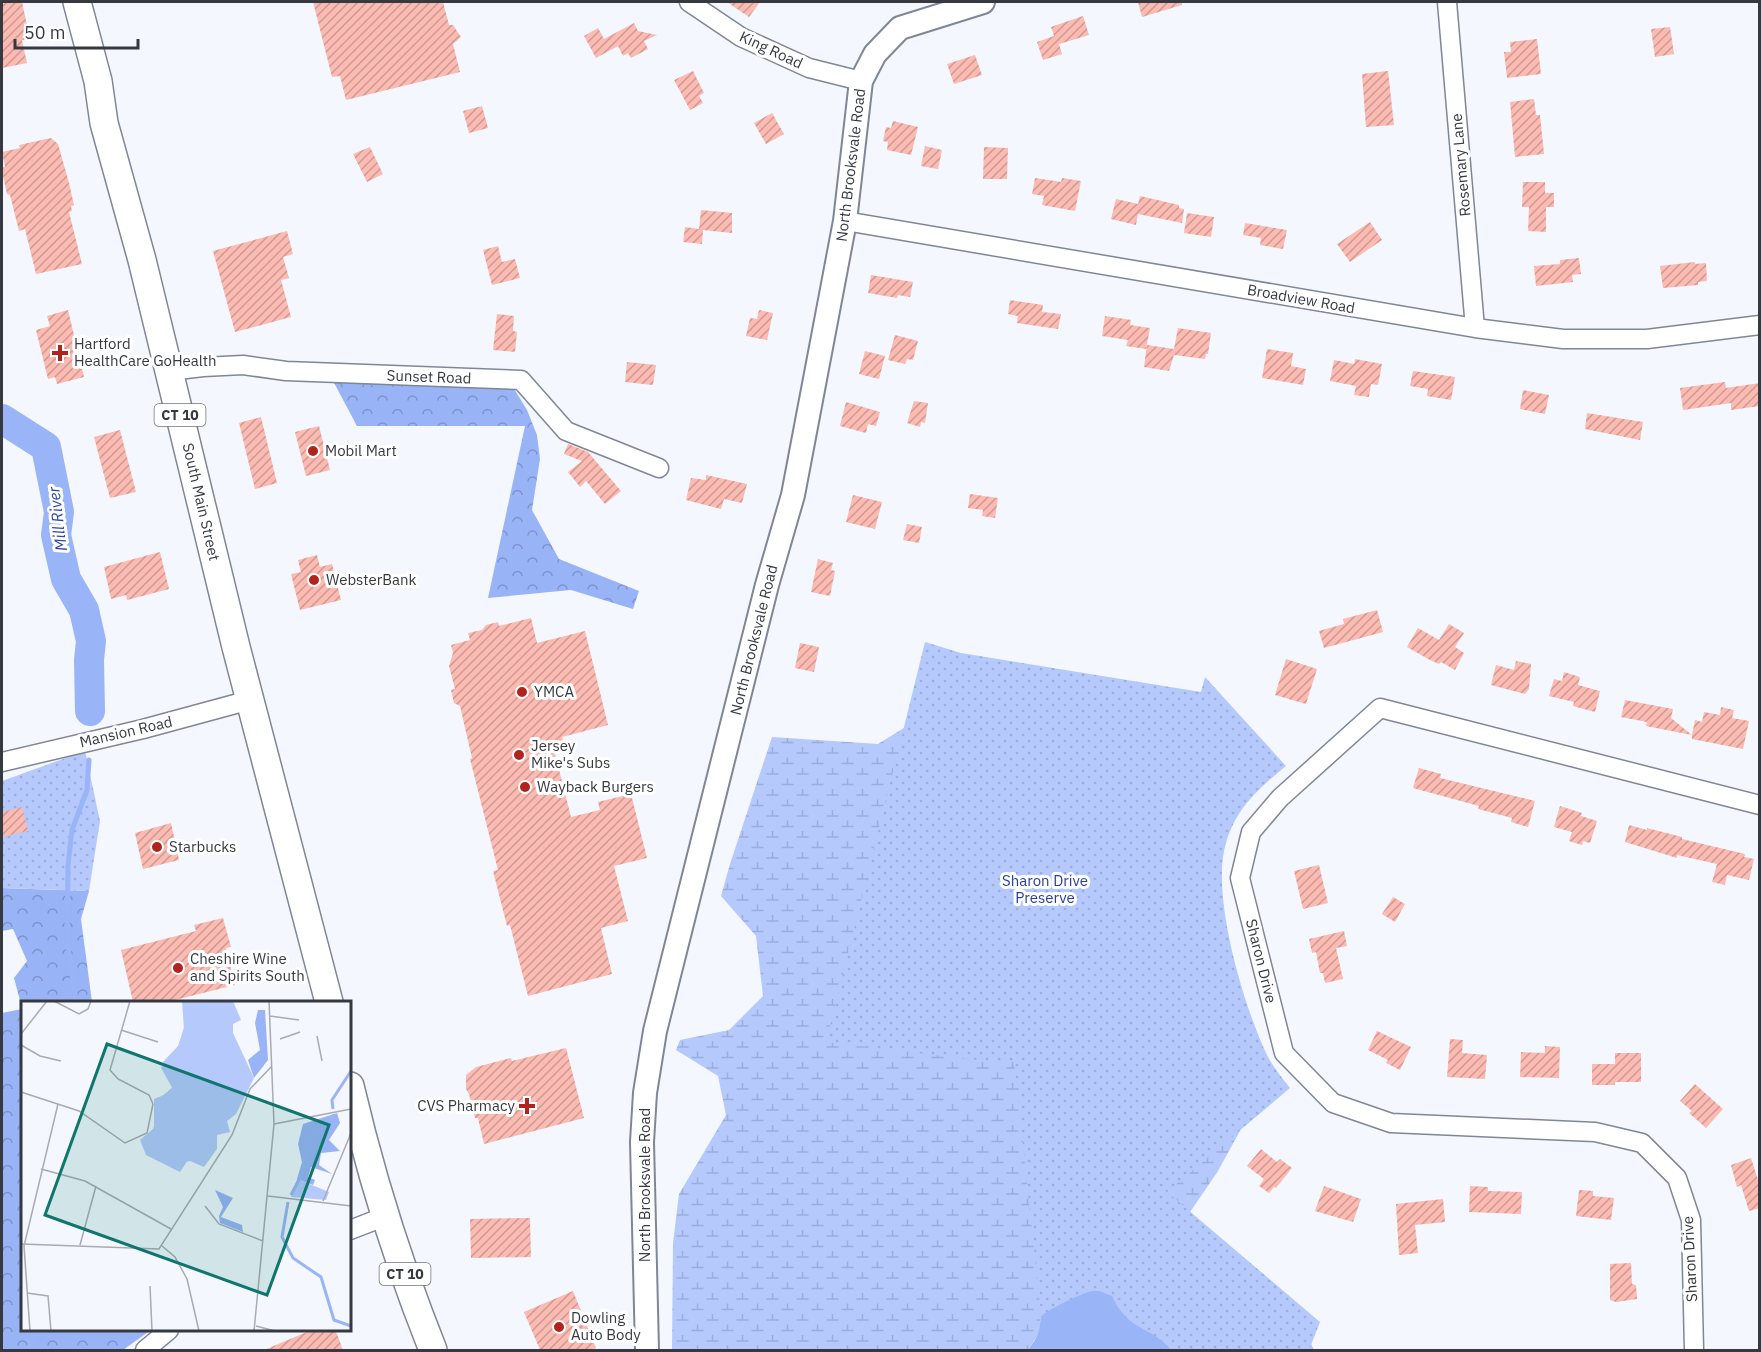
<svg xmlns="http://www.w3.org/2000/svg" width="1761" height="1352" font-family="'IBM Plex Sans',sans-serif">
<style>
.forest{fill:url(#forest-crowns)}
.wetland{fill:url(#wetland-marsh)}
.park{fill:url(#park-dots)}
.water{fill:#9ab4f8}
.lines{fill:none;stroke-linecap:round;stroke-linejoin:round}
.stream{stroke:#9ab4f8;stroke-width:5}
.river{stroke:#9ab4f8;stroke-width:30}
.building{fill:url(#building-hatch)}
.minor-casing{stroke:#7f8696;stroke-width:21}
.major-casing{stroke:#7f8696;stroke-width:26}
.highway-casing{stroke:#7f8696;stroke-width:30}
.minor{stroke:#fff;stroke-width:18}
.major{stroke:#fff;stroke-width:22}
.highway{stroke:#fff;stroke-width:27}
.poi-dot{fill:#b2231e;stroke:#fff;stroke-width:2}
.labels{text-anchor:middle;stroke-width:6;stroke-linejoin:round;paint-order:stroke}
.shield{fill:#fff;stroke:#727479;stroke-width:1.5}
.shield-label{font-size:14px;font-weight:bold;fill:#363940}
.street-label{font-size:15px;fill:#363940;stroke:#fff}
.poi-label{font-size:15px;fill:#363940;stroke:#fff;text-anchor:start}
.park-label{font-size:15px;fill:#263e9d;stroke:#fff}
.water-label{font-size:16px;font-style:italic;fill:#2d47a7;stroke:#fff}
.inset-river{fill:none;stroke:#9ab4f8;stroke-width:3}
.inset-road{fill:none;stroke:#a8abb2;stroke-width:1.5}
.view{fill:#0f766e;fill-opacity:0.15;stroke:#0f766e;stroke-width:3}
.inset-edge{fill:none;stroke:#363940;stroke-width:3}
</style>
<defs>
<pattern id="forest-crowns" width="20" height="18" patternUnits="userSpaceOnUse" patternTransform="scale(1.5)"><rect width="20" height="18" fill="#99b3f7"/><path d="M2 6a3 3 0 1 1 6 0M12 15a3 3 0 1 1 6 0" fill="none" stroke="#7e93c9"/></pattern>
<pattern id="wetland-marsh" width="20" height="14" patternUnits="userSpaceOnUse" patternTransform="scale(1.5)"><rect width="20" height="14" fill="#b5c9fd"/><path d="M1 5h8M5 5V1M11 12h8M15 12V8" fill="none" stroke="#9cadda"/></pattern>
<pattern id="park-dots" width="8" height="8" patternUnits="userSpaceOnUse" patternTransform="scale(1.5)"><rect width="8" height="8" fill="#b5c9fd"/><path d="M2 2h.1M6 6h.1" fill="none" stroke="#9cadda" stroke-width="1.8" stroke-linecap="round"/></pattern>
<pattern id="building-hatch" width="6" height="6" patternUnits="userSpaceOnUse" patternTransform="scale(1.5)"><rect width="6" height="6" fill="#fcbbb2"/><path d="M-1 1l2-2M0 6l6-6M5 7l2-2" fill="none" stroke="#cd9992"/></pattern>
</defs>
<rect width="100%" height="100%" fill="#f4f7fe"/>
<path class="forest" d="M332 379 513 387 527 410 537 435 540 459 532 510 559 559 639 591 633 609 571 590 488 598 525 426H357Z
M2 888 89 891 81 919 92 1002H22V1008L14 978 27 961 13 929 2 931Z
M22 1009V1330H151L123 1350H2V1013Z"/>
<path class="wetland" d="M949 700 1215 838 1247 1118 1218 1171 1186 1218 1297 1314 1314 1350H1171L1041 1318 1039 1333 1028 1350H672L673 1243 679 1194 726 1115 718 1076 676 1050 680 1040 729 1030 763 996 756 936 721 896 730 864 772 737 878 744Z"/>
<path class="park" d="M925 642 961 653 1201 692 1205 677 1286 766C1259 788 1236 808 1226 843 1210 894 1244 1007 1267 1055 1273 1067 1282 1078 1290 1088L1167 1192 1320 1322 1309 1350H1045L1014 1062 1003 1063 826 1042Z
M85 751 100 821 89 891 2 888V781Z"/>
<path class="water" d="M1092 1291H1099L1112 1296C1128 1332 1152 1326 1171 1350H1028C1032 1344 1038 1337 1039 1330 1040 1325 1040 1321 1042 1316 1045 1311 1084 1292 1092 1291Z"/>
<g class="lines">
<path class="stream" d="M76 1002 67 939 68 865 72 830 87 790 89 760
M27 1350 39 1330"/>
<path class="river" d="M2 419 46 447 59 512 56 535 66 579 84 610 91 641 89 660 90 711"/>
</g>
<path class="building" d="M2 2H22L30 39 22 40 27 63 2 68Z
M313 2H443L449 25H453L461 37 453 44 460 72 346 100 340 76 332 77Z
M727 2H760L749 17Z
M1138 2H1182V5L1142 17Z
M1083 16 1089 35 1059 44 1062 54 1043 60 1037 42 1054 36 1051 27Z
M634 23 638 31 657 35 644 41 648 49 631 58 628 53 623 56 618 46 596 58 584 36 598 28 604 39Z
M1670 27 1674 54 1655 57 1651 29Z
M1537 39 1541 74 1507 78 1504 52H1511L1510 42Z
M975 55 982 75 954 84 947 64Z
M693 71 704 93 699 96 703 103 690 110 674 80Z
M1388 71 1394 125 1366 127 1362 74Z
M1534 99 1536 115H1540L1544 154 1515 157 1510 102Z
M482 106 488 128 469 133 463 111Z
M772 113 784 134 766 144 754 123Z
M893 121 918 127 911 155 887 150 888 142 883 141 886 127 891 128Z
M51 138 58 144 69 183 74 205 71 206 72 211 69 212 82 264 36 274 25 229 19 231 10 195 7 194 2 171V168L5 167 2 152 20 148 19 145Z
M925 146 942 150 938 169 921 166Z
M370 147 383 174 367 182 353 154Z
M984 147 1008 148 1007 179H983Z
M1035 178 1061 182 1062 178 1081 181 1075 211 1042 205 1044 196 1032 194Z
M1523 182H1545V193H1554V207H1546V232L1528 231 1529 207H1522Z
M1140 196 1179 205V208L1184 209 1182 223 1138 214 1136 225 1111 219 1116 199 1138 204Z
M701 210 732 213V233L703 230 702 244 683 242 685 227 699 229Z
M1187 213 1214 217 1211 237 1184 233Z
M1370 222 1382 240 1350 262 1337 244Z
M1245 223 1287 230 1283 249 1260 245 1261 238 1243 235Z
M287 231 293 254 283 257 289 278 281 280 291 317 235 332 213 251Z
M498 246 502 262 515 259 520 278 492 285 483 250Z
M1579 258 1581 274 1572 275 1573 282 1536 286 1534 266 1560 264V260Z
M1695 262V264L1706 263 1707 281 1698 282V285L1663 288 1660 266Z
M871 275 913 282 910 297 898 295 897 298 868 293Z
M1010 300 1043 305 1042 312 1061 314 1058 329 1017 323 1018 316 1008 314Z
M68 310 84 377 57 384 55 377 48 379 36 330 50 326 47 316Z
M759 310 773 313 767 340 746 336 750 318 757 319Z
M497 314 514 316 513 331 517 332 515 352 493 350Z
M1105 316 1131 320 1130 325 1150 328 1146 349 1126 346 1128 340 1102 336Z
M1178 328 1211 333 1208 354H1206L1205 359 1174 355 1169 371 1144 367 1147 345 1174 349Z
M895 335 918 341 913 360 907 359 905 364 888 360Z
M1267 349 1293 353 1291 366 1306 369 1303 385 1262 378Z
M865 351 885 356 879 379 859 374Z
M1355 359 1382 364 1378 385 1371 384 1369 397 1354 395 1356 386 1330 381 1334 360 1354 364Z
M627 362 656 365 653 385 625 382Z
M1413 371 1455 377 1451 400 1427 396 1428 389 1410 386Z
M1725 382 1726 388 1760 383V406L1731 410V403L1683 410 1680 388Z
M1523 390 1549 395 1545 414 1520 409Z
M914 401 928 403 925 423 921 422 920 427 907 423Z
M846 402 880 412 876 426 868 424 866 433 840 426Z
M1587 413 1643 422 1640 440 1585 429Z
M261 417 277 483 255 489 239 423Z
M319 426 330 470 306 476 295 432Z
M120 430 136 492 110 498 94 437Z
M568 444 588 452 621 491 605 504 586 481 580 487 568 472 582 461 564 454Z
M706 475 747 484 742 503 724 499 721 509 686 500 691 478 706 480Z
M970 494 998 498 995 518 982 516 983 510 968 508Z
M853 495 882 502 875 529 846 522Z
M907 524 922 527 919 543 903 540Z
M160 552 169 589 127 600 126 595 111 599 104 567Z
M317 555 320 567 332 564 341 600 300 610 291 574 301 572 298 560Z
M818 559 833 563 831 570 835 571 830 596 811 592Z
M1377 610 1383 632 1324 648 1319 631 1344 624 1343 619Z
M531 618 537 643 585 631 608 725 562 737 564 743 553 746 571 817 600 810 598 802 631 794 647 858 614 866 628 921 601 928 612 974 528 996 510 925 507 926 493 871 498 870 470 759 472 758 460 706 454 703 451 690 455 689 449 666 453 653 451 645 470 640 468 633 482 630 486 625 498 622 499 626Z
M1449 624 1464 633 1455 647 1464 653 1455 670 1441 662 1439 664 1430 660 1407 647 1418 628 1439 640Z
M800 643 819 647 814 672 795 668Z
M1286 659 1317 669 1306 704 1275 695Z
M1516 661 1531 664 1529 689 1525 694 1491 685 1496 665 1514 670Z
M1564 672 1580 677 1578 685 1600 691 1595 712 1573 706 1574 702 1549 696 1554 679 1562 681Z
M1625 700 1673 709 1671 718 1692 735 1695 720 1702 722 1704 712 1720 715 1721 707 1734 710 1732 718 1749 721 1743 749 1692 739V735L1646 726 1647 722 1621 717Z
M1419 768 1441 774 1440 778 1535 801 1528 827 1511 822 1512 818 1478 809 1479 806 1413 788Z
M1560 806 1582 813 1581 816 1597 821 1590 843 1583 841 1582 845 1569 841 1572 832 1554 827Z
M22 807 28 831 2 837V812Z
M171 823 179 860 143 869 135 833Z
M1629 825 1647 830V828L1682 837V839L1745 854 1744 857 1754 859 1749 880 1727 875 1725 885 1712 882 1717 864 1677 855V858L1625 842Z
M1319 865 1328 903 1303 909 1294 871Z
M1393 897 1405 904 1395 922 1382 914Z
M223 918 231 947 226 948 235 985 167 1002H133L121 950 196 931 194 925Z
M1344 931 1347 946 1336 948 1343 979 1325 983 1323 973H1320L1316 952 1312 953 1309 939Z
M1377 1031 1411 1047 1400 1070 1386 1063 1388 1060 1368 1050Z
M1450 1039 1463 1040 1462 1053 1487 1055 1485 1079 1447 1077Z
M1545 1046 1560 1047 1559 1078 1520 1077 1521 1052 1545 1053Z
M566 1048 584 1118 484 1144 478 1118H475L469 1094 466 1089V1075L476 1067 511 1058 512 1061Z
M1615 1053H1641V1082H1615V1085H1592V1064H1615Z
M1695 1084 1723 1109 1706 1128 1689 1113 1692 1111 1680 1101Z
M1261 1149 1277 1162 1280 1159 1292 1168 1276 1188 1274 1187 1269 1193 1259 1186 1264 1179 1247 1166Z
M1751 1158 1760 1186V1208L1749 1211 1741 1185 1737 1187 1731 1165Z
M1324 1186 1361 1199 1353 1222 1315 1211Z
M1470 1186 1488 1187V1191L1522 1192 1521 1214 1469 1212Z
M1579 1190 1593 1191V1196L1614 1198 1611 1220 1576 1216Z
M1443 1199 1445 1222 1415 1225 1418 1253 1399 1255 1396 1204Z
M530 1218 531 1257 471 1258 470 1219Z
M1631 1263 1632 1284 1636 1285 1637 1299 1616 1302 1610 1300V1264Z
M573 1291 596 1348 589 1350H540L524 1312Z
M314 1329H335L343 1350H264Z"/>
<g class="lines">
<g class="minor-casing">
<path id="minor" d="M689 2 741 37 809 68 861 81
M1447 2 1475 328
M845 221 1475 328 1563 339H1647L1760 325
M169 371 203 367 243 365 286 371 521 380 566 431 659 468
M2 762 143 729 250 700
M350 1230 386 1216
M145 1350 169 1330
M1694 1350 1691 1220 1677 1178 1642 1143 1595 1132 1391 1123 1333 1103 1284 1053 1240 878 1251 832 1280 798 1380 708 1760 805"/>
</g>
<g class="major-casing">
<path id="major" d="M647 1350 642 1142 645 1093 655 1031 767 585 793 495 845 221 861 81 875 54 900 28 983 2"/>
</g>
<g class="highway-casing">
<path id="highway" d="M77 2 98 81 104 123 142 260 236 647 329 1002
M350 1086C371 1176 399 1265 433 1350"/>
</g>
<use href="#minor" class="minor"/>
<use href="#major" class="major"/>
<use href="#highway" class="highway"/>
</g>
<g class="poi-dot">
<path d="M57 344h6v6h6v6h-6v6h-6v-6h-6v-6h6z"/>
<circle cx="313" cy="451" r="6"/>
<circle cx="314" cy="580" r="6"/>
<circle cx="522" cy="692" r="6"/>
<circle cx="519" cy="755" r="6"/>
<circle cx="525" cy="787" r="6"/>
<circle cx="157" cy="847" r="6"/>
<circle cx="178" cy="968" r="6"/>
<path d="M524 1097h6v6h6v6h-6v6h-6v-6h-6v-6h6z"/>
<circle cx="559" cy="1327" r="6"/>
</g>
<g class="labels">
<g class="shield">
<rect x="154.5" y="404" width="51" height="22" rx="4.5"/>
<rect x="379.5" y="1263" width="51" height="22" rx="4.5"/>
</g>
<g class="shield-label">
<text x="180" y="420">CT 10</text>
<text x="405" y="1279">CT 10</text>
</g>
<g class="street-label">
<text transform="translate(771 50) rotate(25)" y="5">King Road</text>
<text transform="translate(851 165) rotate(-83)" y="5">North Brooksvale Road</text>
<text transform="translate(1461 165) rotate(-95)" y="5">Rosemary Lane</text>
<text transform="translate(1301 299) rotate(10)" y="5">Broadview Road</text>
<text transform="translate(429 377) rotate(2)" y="5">Sunset Road</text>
<text transform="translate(201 502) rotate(77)" y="5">South Main Street</text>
<text transform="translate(754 640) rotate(-76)" y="5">North Brooksvale Road</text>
<text transform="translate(126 732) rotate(-13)" y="5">Mansion Road</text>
<text transform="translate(1261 961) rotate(76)" y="5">Sharon Drive</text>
<text transform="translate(645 1185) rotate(-90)" y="5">North Brooksvale Road</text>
<text transform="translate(1690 1259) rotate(-93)" y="5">Sharon Drive</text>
</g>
<g class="poi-label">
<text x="74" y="349">Hartford<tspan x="74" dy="17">HealthCare GoHealth</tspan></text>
<text x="325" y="456">Mobil Mart</text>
<text x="326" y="585">WebsterBank</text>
<text x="534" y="697">YMCA</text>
<text x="531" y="751">Jersey<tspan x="531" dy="17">Mike's Subs</tspan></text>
<text x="537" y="792">Wayback Burgers</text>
<text x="169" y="852">Starbucks</text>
<text x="190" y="964">Cheshire Wine<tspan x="190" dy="17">and Spirits South</tspan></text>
<text x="515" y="1111" text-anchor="end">CVS Pharmacy</text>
<text x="571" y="1323">Dowling<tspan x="571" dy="17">Auto Body</tspan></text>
</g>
<g class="park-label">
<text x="1045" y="886">Sharon Drive<tspan x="1045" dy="17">Preserve</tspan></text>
</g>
<g class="water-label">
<text transform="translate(57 519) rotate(-97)" y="6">Mill River</text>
</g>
</g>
<g transform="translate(21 1001)">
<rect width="330" height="330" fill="#f4f7fe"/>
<path d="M237 9H244L247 59 233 77 227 59 239 49 234 22ZM316 112 319 122 308 139 319 150 300 152 298 164 311 173 290 166 287 176 294 179 292 184 276 178 281 161 277 143 282 123ZM194 189 212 197 200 216 221 224 222 231 199 222 198 215 202 206Z" fill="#99b3f7"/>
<path d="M161 0H212L220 19 212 23V32L233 77 215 113 206 120 209 131 196 134V148L183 166 169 160 158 162 131 133 140 96 152 86 142 61 157 45 163 28Z" fill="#b5c9fd"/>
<path d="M163 26 187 31 167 114 190 125 159 171 125 154 119 139 133 127V98L153 90 140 67 157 47ZM276 178 308 191 305 199 270 196Z" fill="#b5c9fd"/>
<path class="inset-river" d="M312 108 311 99 330 70M270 194 281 173 286 143 313 114M267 201 261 236 272 257 300 276 313 319 330 325"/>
<path class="inset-road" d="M33 0 58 13 67 8 70 0M249 15 278 19M100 29 137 41M0 33 26 0M296 35 301 60M259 38 279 31M0 44 19 55 40 60M0 91 58 110 104 142 126 132 132 103 128 94 97 78 89 69 109 0M253 123 330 108M20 168 64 180 150 228M247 195 330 205M302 200 330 132M184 205 198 223 242 240M0 243 138 248 211 134 229 88 251 65M59 244 75 185M141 245 154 256 166 278 178 330M129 285 131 330M6 292 27 295 30 330M235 325 254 330M9 330 3 245 37 103M233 330 253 123 248 0"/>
<path class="view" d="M86 43 308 124 246 294 24 214Z"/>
<rect width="330" height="330" class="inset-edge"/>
</g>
<rect width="1761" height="1352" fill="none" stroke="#363940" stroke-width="6"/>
<path d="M15 39v9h123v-9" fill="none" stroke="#363940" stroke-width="3"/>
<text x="24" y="39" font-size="18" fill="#363940" stroke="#ffffff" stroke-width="4.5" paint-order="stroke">50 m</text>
</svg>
